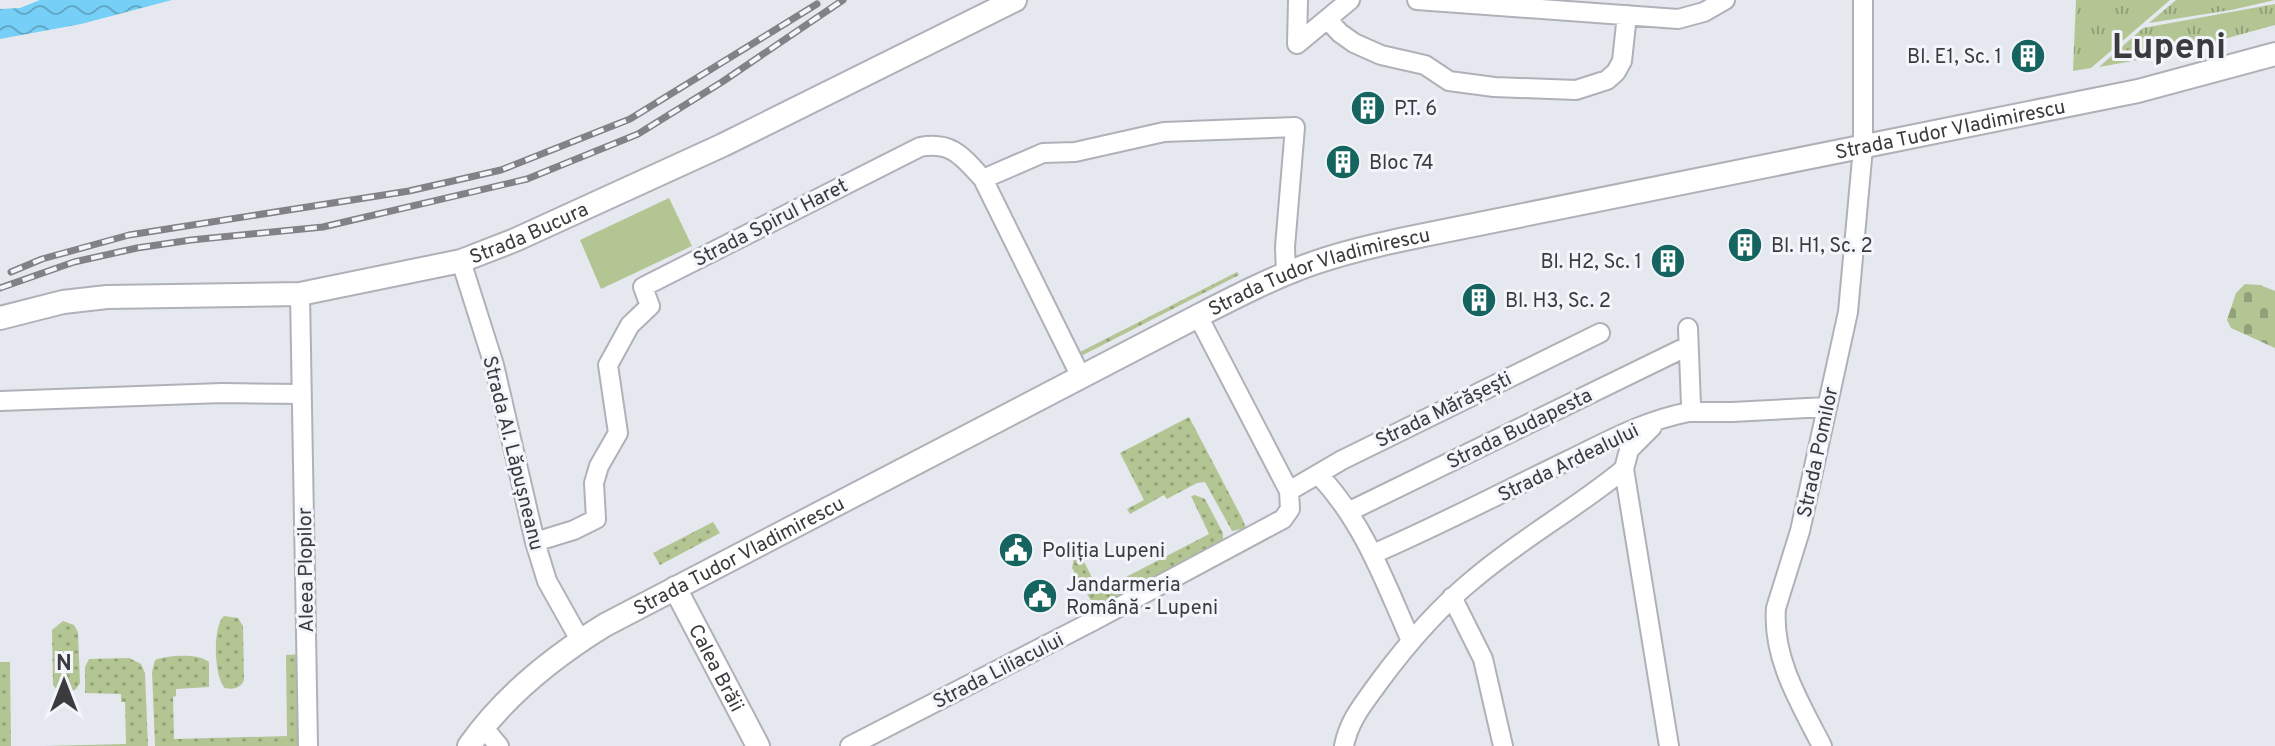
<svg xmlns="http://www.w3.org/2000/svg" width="2275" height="746" font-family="Overpass,sans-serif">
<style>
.grass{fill:url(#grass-dots)}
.cemetery{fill:url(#cemetery-stones)}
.park{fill:url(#park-tufts)}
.pitch{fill:#b2c593}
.water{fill:url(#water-waves)}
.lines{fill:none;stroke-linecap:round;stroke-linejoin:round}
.minor-casing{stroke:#b0b1b8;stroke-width:22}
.major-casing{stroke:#b0b1b8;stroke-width:26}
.minor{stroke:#fff;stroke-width:18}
.major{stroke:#fff;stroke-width:22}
.rail-casing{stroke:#818186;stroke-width:7}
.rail{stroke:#f3f5fc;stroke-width:4;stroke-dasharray:12;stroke-linecap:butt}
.labels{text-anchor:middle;stroke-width:6;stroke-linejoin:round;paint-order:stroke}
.poi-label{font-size:20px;fill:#3b3b3e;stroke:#f3f5fc;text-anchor:start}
.street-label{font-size:20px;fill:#3b3b3e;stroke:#f3f5fc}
.town-label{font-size:36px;font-weight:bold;fill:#3b3b3e;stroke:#f3f5fc}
</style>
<defs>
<pattern id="grass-dots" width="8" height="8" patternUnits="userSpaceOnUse" patternTransform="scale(2)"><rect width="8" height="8" fill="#b2c593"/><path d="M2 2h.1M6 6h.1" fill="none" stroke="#92a179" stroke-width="1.8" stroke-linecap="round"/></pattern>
<pattern id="cemetery-stones" width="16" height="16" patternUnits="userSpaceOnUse" patternTransform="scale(2)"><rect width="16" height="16" fill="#b2c593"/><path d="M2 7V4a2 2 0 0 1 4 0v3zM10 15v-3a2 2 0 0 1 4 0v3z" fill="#92a179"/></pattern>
<pattern id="park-tufts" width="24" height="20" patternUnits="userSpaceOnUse" patternTransform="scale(2)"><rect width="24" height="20" fill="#b2c593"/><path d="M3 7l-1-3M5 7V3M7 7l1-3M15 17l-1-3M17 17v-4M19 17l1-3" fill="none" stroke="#92a179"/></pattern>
<pattern id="water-waves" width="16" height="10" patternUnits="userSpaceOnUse" patternTransform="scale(2)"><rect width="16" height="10" fill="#75cff6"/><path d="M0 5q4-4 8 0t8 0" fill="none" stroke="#61a9c9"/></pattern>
</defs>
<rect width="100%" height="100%" fill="#e6e8ef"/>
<path class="grass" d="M1237 272 1239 275 1083 355 1078 353Z
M1189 417 1242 518 1246 528 1232 531 1205 482 1197 483 1167 499 1164 495 1130 514 1127 509 1144 500 1120 453Z
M1195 495 1205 499 1223 533V542L1098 608 1094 606 1072 568 1074 558 1080 554 1099 591 1209 534 1191 496Z
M713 522 720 533 660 565 653 553Z
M224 616 238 618 243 626 244 680C241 688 233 690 225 688 214 678 212 626 224 616Z
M63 621 74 625 78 632 80 683 76 689C68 695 59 694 53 685L52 630Z
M302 654 300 746H155L152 672 155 660C168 655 199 653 209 662V687L176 689V696L173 697 174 739 287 736 286 655Z
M129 658 141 664 145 673 148 746H44L126 744 125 702H121V694L85 693V667L89 659Z
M0 662H10L11 746H0Z"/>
<path class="cemetery" d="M2245 284 2260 285 2275 291V348L2231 328 2227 320 2236 293Z"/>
<path class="park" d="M2076 0H2170L2091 68 2073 71Z
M2176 0H2275L2231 10 2149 23Z
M2275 4V25L2166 55 2099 67 2143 28Z"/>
<path class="pitch" d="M669 198 692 246 601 289 580 240Z"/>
<path class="water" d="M40 0H172L81 24 0 39V9L20 8Z"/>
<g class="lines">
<g class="minor-casing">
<path id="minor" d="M1417 0 1678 19 1704 12 1725 0
M1327 19 1340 33 1354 43 1381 55 1425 65 1449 81 1494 87 1576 90 1607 80 1616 72 1622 61 1627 15
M1297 44 1350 0
M1297 44 1298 0
M983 179 1043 153 1075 152 1164 132 1295 127 1285 247 1286 274
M461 261 494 365 535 542 547 581 580 640
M300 294 308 746
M0 401 222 393 301 394
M1689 412H1732L1826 407
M1652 427 1629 450 1624 469 1669 746
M1319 475C1364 523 1385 582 1411 641
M1289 491 1342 460 1600 333
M1350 511 1688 346
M535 542 574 530 596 519 594 483 599 466 618 433 608 365 630 325 650 306 643 287 920 147C952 141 963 157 983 179L1081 377
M1373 554C1440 525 1503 492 1569 460 1608 441 1646 420 1689 412L1691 405 1688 328
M1452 597 1483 659 1503 746
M483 727 499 746
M850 746 1093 621 1283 519 1290 509 1289 491 1198 316
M1344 746C1349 720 1364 703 1379 682 1407 644 1438 608 1475 578 1522 538 1577 508 1624 469
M1822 746C1800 703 1772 658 1776 608L1800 531 1848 312 1863 148V0"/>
</g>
<g class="major-casing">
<g id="major">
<path id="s1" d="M0 318 63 302 107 297 300 294 461 261 515 240 723 145 1015 0"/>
<path id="s2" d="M675 588 758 746"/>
<path id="s3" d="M469 746C504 696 553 657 605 625L1198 316C1235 297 1272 278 1311 264 1354 249 1399 240 1444 231L2138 91 2275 54"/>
</g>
</g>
<use href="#minor" class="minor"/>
<use href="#major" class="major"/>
<g class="rail-casing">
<path id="rail" d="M11 272 42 259 129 235 409 191 501 170 630 119 817 4
M0 288 74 262 137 248 191 240 323 227 527 179 638 134 722 82 843 0"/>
</g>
<use href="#rail" class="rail"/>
</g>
<defs>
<g id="building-disc" transform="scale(1.8)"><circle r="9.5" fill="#16645f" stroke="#f3f5fc"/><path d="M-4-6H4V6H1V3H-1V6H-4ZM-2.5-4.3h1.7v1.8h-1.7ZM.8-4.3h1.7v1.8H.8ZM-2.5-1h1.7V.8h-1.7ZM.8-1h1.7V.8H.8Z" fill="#fff"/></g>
<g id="civic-disc" transform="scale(1.8)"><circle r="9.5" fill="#16645f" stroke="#f3f5fc"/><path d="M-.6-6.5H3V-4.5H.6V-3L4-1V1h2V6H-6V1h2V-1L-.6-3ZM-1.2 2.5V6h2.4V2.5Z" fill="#fff"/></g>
</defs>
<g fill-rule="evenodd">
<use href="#building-disc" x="2028" y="56"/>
<use href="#building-disc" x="1368" y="108"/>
<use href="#building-disc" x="1343" y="162"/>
<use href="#building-disc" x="1745" y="245"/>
<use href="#building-disc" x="1668" y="261"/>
<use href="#building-disc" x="1479" y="300"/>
<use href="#civic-disc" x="1016" y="550"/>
<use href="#civic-disc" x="1040" y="596"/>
</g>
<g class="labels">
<g class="poi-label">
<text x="2002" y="63" text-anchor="end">Bl. E1, Sc. 1</text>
<text x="1394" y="115">P.T. 6</text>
<text x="1369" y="169">Bloc 74</text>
<text x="1771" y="252">Bl. H1, Sc. 2</text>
<text x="1642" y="268" text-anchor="end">Bl. H2, Sc. 1</text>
<text x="1505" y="307">Bl. H3, Sc. 2</text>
<text x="1042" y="557">Poliția Lupeni</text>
<text x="1066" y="591">Jandarmeria<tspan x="1066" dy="23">Română - Lupeni</tspan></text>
</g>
<g class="street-label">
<text dy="7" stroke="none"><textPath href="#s3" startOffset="1630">Strada Tudor Vladimirescu</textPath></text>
<text transform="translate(770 222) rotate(-27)" y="7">Strada Spirul Haret</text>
<text dy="7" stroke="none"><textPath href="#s1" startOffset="540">Strada Bucura</textPath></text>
<text dy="7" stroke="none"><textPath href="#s3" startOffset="982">Strada Tudor Vladimirescu</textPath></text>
<text transform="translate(1443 409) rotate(-26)" y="7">Strada Mărășești</text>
<text transform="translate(1519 428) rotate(-26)" y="7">Strada Budapesta</text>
<text transform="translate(1817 452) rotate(-78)" y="7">Strada Pomilor</text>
<text transform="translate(514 453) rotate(76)" y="7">Strada Al. Lăpușneanu</text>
<text transform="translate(1568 462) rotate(-26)" y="7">Strada Ardealului</text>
<text dy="7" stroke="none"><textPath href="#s3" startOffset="334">Strada Tudor Vladimirescu</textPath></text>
<text transform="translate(305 570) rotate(-91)" y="7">Aleea Plopilor</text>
<text dy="7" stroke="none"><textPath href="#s2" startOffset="90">Calea Brăii</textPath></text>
<text transform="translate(998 670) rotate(-27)" y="7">Strada Liliacului</text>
</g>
<g class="town-label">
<text x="2169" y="58">Lupeni</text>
</g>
</g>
<g transform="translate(64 682)" stroke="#f3f5fc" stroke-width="6" paint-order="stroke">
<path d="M0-6L14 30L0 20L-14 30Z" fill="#3b3b3e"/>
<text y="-12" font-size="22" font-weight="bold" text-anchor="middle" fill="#3b3b3e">N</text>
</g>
</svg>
